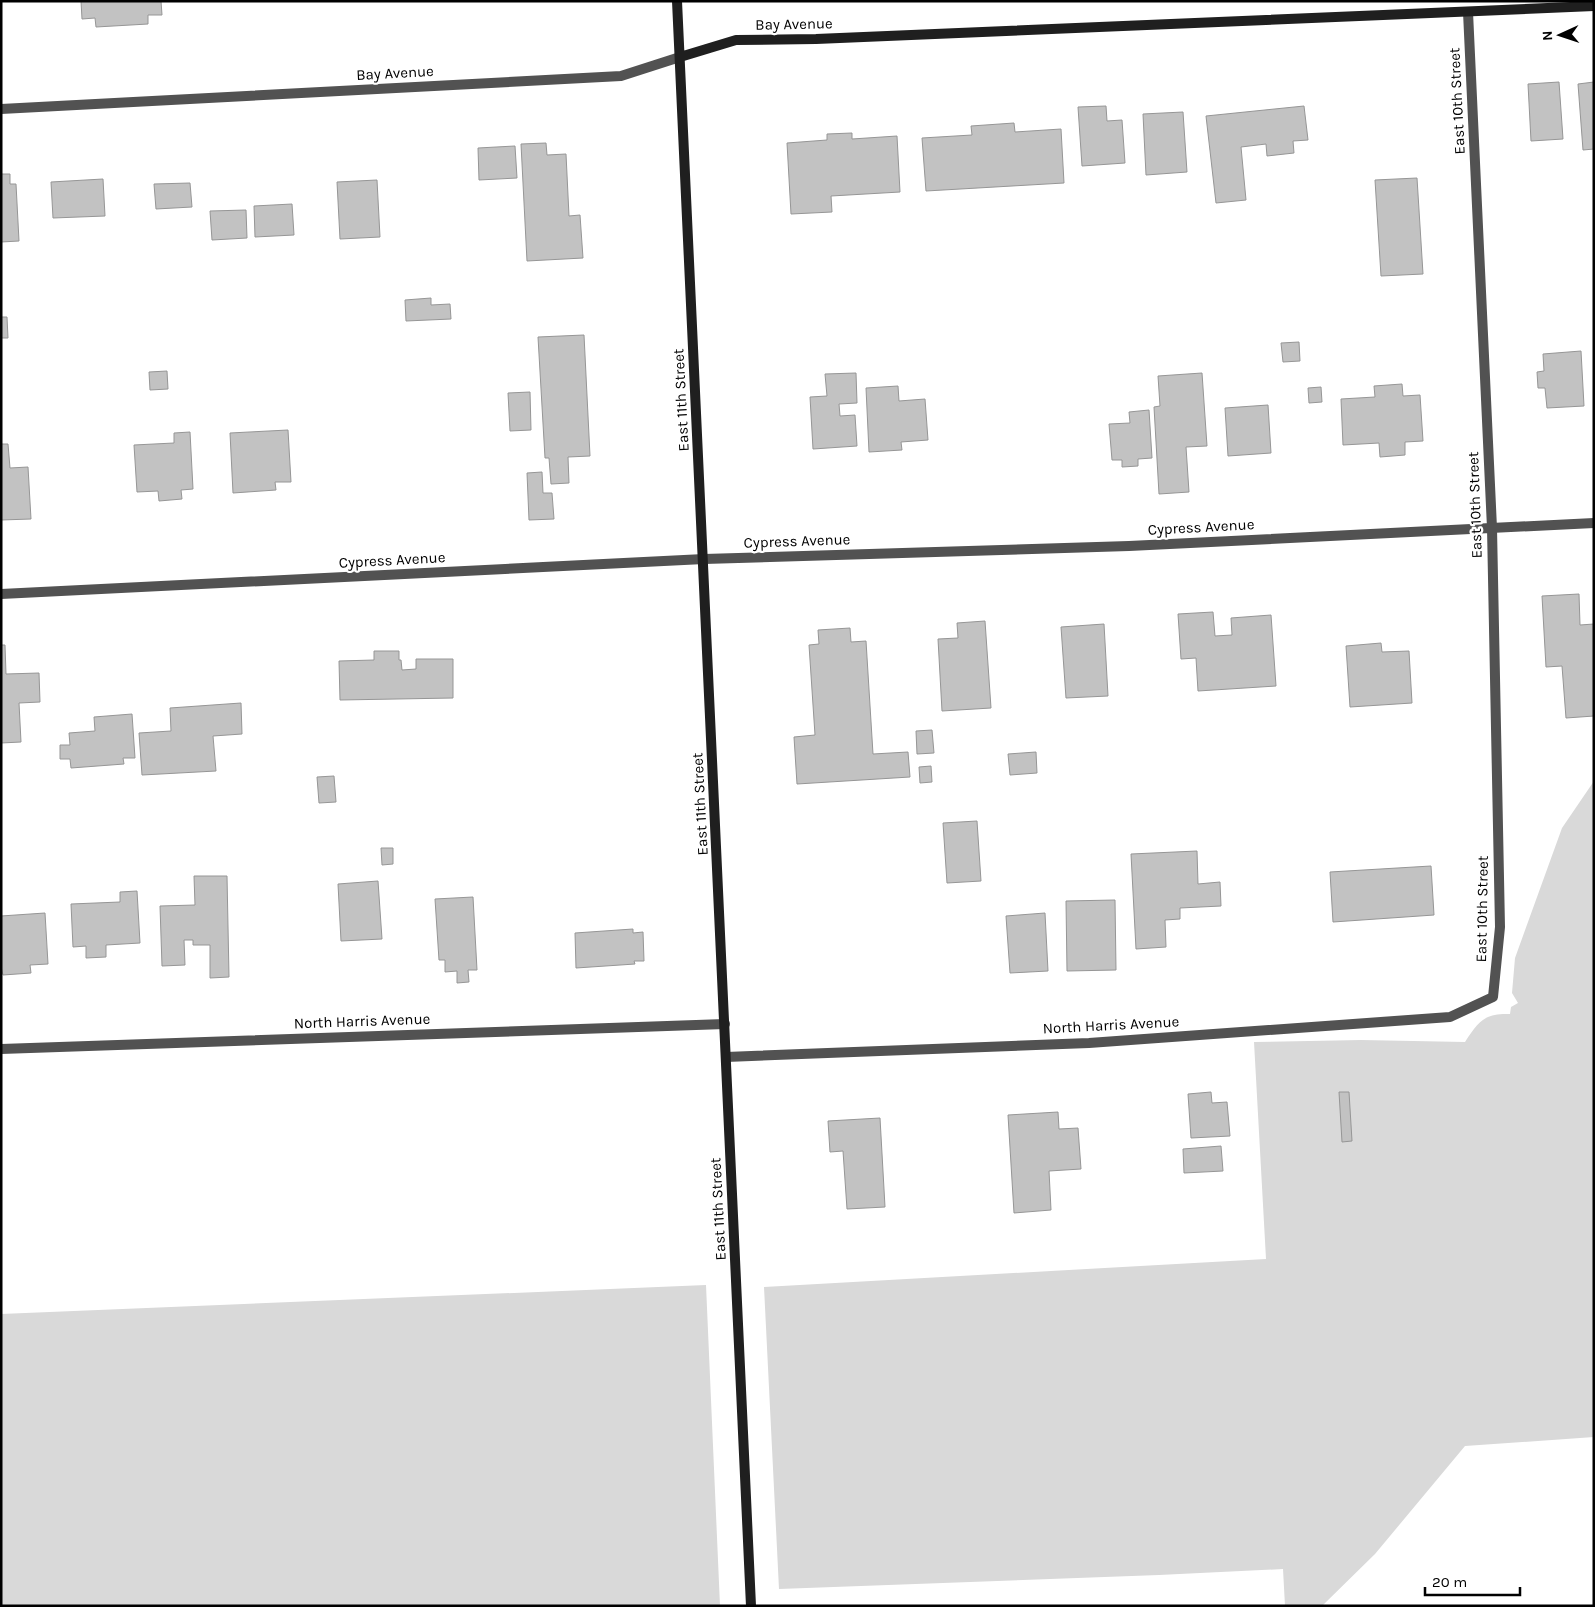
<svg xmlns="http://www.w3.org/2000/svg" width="1595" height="1607" font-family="Karla,sans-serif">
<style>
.green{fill:#d9d9d9}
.building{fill:#c2c2c2;stroke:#969696}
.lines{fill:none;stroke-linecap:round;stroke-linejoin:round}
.street{stroke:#525252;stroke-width:10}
.secondary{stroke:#1f1f1f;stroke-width:10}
.labels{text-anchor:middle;stroke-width:4.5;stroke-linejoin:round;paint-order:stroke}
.street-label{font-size:15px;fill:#000;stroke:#fff}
</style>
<rect width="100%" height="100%" fill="#fff"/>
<path class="green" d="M1594 781V1437L1465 1446 1375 1554 1322 1606H1285L1283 1569 1159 1575 779 1589 764 1287 1266 1259 1254 1042 1361 1040 1465 1042C1478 1022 1484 1013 1510 1014L1511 1007 1518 1003 1512 993 1515 958 1562 828Z
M706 1285 720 1606H1V1314Z"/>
<path class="building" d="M81 1H161L162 15H148V24L96 27 95 18 82 19Z
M1559 82 1563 139 1531 141 1528 84Z
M1594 82V149L1583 150 1578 84Z
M1106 106 1107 121 1122 120 1125 163 1082 166 1078 107Z
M1304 106 1308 140 1293 141 1294 153 1267 156 1266 144 1241 147 1246 200 1216 203 1206 116Z
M1183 112 1187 172 1146 175 1143 114Z
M1014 123 1015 132 1061 129 1064 183 926 191 922 138 972 135 971 126Z
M852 133V139L897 136 900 192 831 196 832 212 791 214 787 143 827 140V134Z
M546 143 547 155 566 154 569 216 580 215 583 258 527 261 521 144Z
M515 146 517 178 479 180 478 148Z
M1 174H10V184H16L19 241 1 242Z
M1417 178 1423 274 1381 276 1375 180Z
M103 179 105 216 53 218 51 182Z
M377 180 380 237 340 239 337 182Z
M190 183 192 207 156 209 154 184Z
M292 204 294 235 255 237 254 206Z
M246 210 247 238 212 240 210 211Z
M431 298V305L450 304 451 319 406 321 405 300Z
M1 317H7L8 338H1Z
M584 335 590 456 568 457 569 483 551 484 549 458H545L538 337Z
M1299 342 1300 361 1283 362 1281 343Z
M1581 351 1584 406 1547 408 1545 388H1538L1537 372 1544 371 1543 354Z
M167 371 168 389 150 390 149 372Z
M856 373 857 403 839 404 840 416 855 415 857 446 813 449 810 397 827 396 825 374Z
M1202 373 1207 446 1186 447 1189 492 1159 494 1154 407 1160 406 1158 376Z
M1402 384 1403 396 1420 395 1423 441 1405 442V455L1380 457 1379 443 1343 445 1341 399 1375 397 1374 386Z
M898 386 899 401 925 399 928 440 901 442 902 450 869 452 866 388Z
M1321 387 1322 402 1309 403 1308 388Z
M530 392 531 430 510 431 508 393Z
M1268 405 1271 453 1228 456 1225 408Z
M1149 410 1152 458 1138 459V466L1122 467V460H1112L1109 424 1130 423 1129 412Z
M288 430 291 482H275L276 490 233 493 230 433Z
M190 432 193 489 181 490 182 499 159 501 158 491 137 492 134 445 174 443V433Z
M1 444H8L10 468 28 467 31 519 1 520Z
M542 472 543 493H552L554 519 529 520 527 473Z
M1579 594 1580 625 1594 624V716L1566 718 1562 666 1546 667 1542 596Z
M1213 612 1215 636 1232 635 1231 618 1271 615 1276 686 1198 691 1196 658 1181 659 1178 614Z
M985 621 991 708 942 711 938 639 958 638 957 623Z
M1104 624 1108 696 1066 698 1061 627Z
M850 628 851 642 866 641 873 754 908 752 910 777 797 784 794 737 815 735 809 645 819 644 818 630Z
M1381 643 1382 652 1409 651 1412 703 1350 707 1346 646Z
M1 645H5L6 674 39 673 40 702 19 703 21 742 1 743Z
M374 651H399V660H401L402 670 416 669V659H453V698L340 700 339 661 374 660Z
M241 703 242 734 213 736 216 771 142 775 139 733 171 731 170 708Z
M132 714 135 758H123L124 764 71 768 70 759H60V745H70L69 733 95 731 94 717Z
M932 730 934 753 917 754 916 731Z
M1036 752 1037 773 1010 775 1008 754Z
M931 766 932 782 920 783 919 767Z
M334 776 336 802 319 803 317 777Z
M977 821 981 881 947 883 943 823Z
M381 848H393V864L382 865Z
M1197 851 1198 884 1220 882 1221 906 1180 908V919L1165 920 1166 947 1136 949 1131 854Z
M1431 866 1434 915 1333 922 1330 872Z
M194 876H227L229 977 210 978V945H193V940H184L185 965 162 966 160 906 195 905Z
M378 881 382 939 341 941 338 884Z
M137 891 140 943 106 945V957L86 958V946L73 947 71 904 120 902V892Z
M473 897 477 970H468L469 982 457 983V971L445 972V960H439L435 899Z
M1115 900 1116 970 1067 971 1066 901Z
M45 913 48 964 30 965 31 973 3 975 1 967V916Z
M1045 913 1048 971 1010 973 1006 916Z
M633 929V933L643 932 644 961H634L635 964 576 968 575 933Z
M1211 1092 1212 1103 1227 1102 1230 1136 1191 1138 1188 1094Z
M1339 1092H1349L1352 1141 1342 1142Z
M1058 1112 1059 1129 1078 1128 1081 1169 1049 1171 1051 1210 1014 1213 1008 1115Z
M880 1118 885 1207 847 1209 843 1151 830 1152 828 1121Z
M1221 1146 1223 1171 1184 1173 1183 1149Z"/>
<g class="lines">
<path class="street" d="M1 109 621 76 680 57
M1 594 704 559 1129 546 1594 523
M1 1049 725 1024
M726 1057 1089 1043 1450 1017 1493 997 1500 927 1492 528 1468 12"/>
<path class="secondary" d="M677 1 751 1606
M680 57 736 40 816 39 1594 6"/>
</g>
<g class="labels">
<g class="street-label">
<text transform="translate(794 24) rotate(-1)" y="5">Bay Avenue</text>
<text transform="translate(395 73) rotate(-3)" y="5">Bay Avenue</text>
<text transform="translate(1457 101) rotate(-93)" y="5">East 10th Street</text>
<text transform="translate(681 400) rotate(-93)" y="5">East 11th Street</text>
<text transform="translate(1475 505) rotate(-92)" y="5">East 10th Street</text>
<text transform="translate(1201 527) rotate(-3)" y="5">Cypress Avenue</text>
<text transform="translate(797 541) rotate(-2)" y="5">Cypress Avenue</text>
<text transform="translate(392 560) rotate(-3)" y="5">Cypress Avenue</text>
<text transform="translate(700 804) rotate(-93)" y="5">East 11th Street</text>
<text transform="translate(1482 909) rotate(-89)" y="5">East 10th Street</text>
<text transform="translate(362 1021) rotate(-2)" y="5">North Harris Avenue</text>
<text transform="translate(1111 1025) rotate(-3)" y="5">North Harris Avenue</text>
<text transform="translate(718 1209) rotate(-93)" y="5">East 11th Street</text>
</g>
</g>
<rect width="1595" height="1607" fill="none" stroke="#000000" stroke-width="5"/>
<g transform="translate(1560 35) rotate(267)" stroke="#ffffff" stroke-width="4" paint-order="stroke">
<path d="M0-4L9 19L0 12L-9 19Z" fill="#000000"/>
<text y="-8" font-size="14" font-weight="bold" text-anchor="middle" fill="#000000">N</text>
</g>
<path d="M1425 1587v8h95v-8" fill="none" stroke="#000000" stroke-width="2.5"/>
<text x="1432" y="1587" font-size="15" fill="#000000" stroke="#ffffff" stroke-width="4" paint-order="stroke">20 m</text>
</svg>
